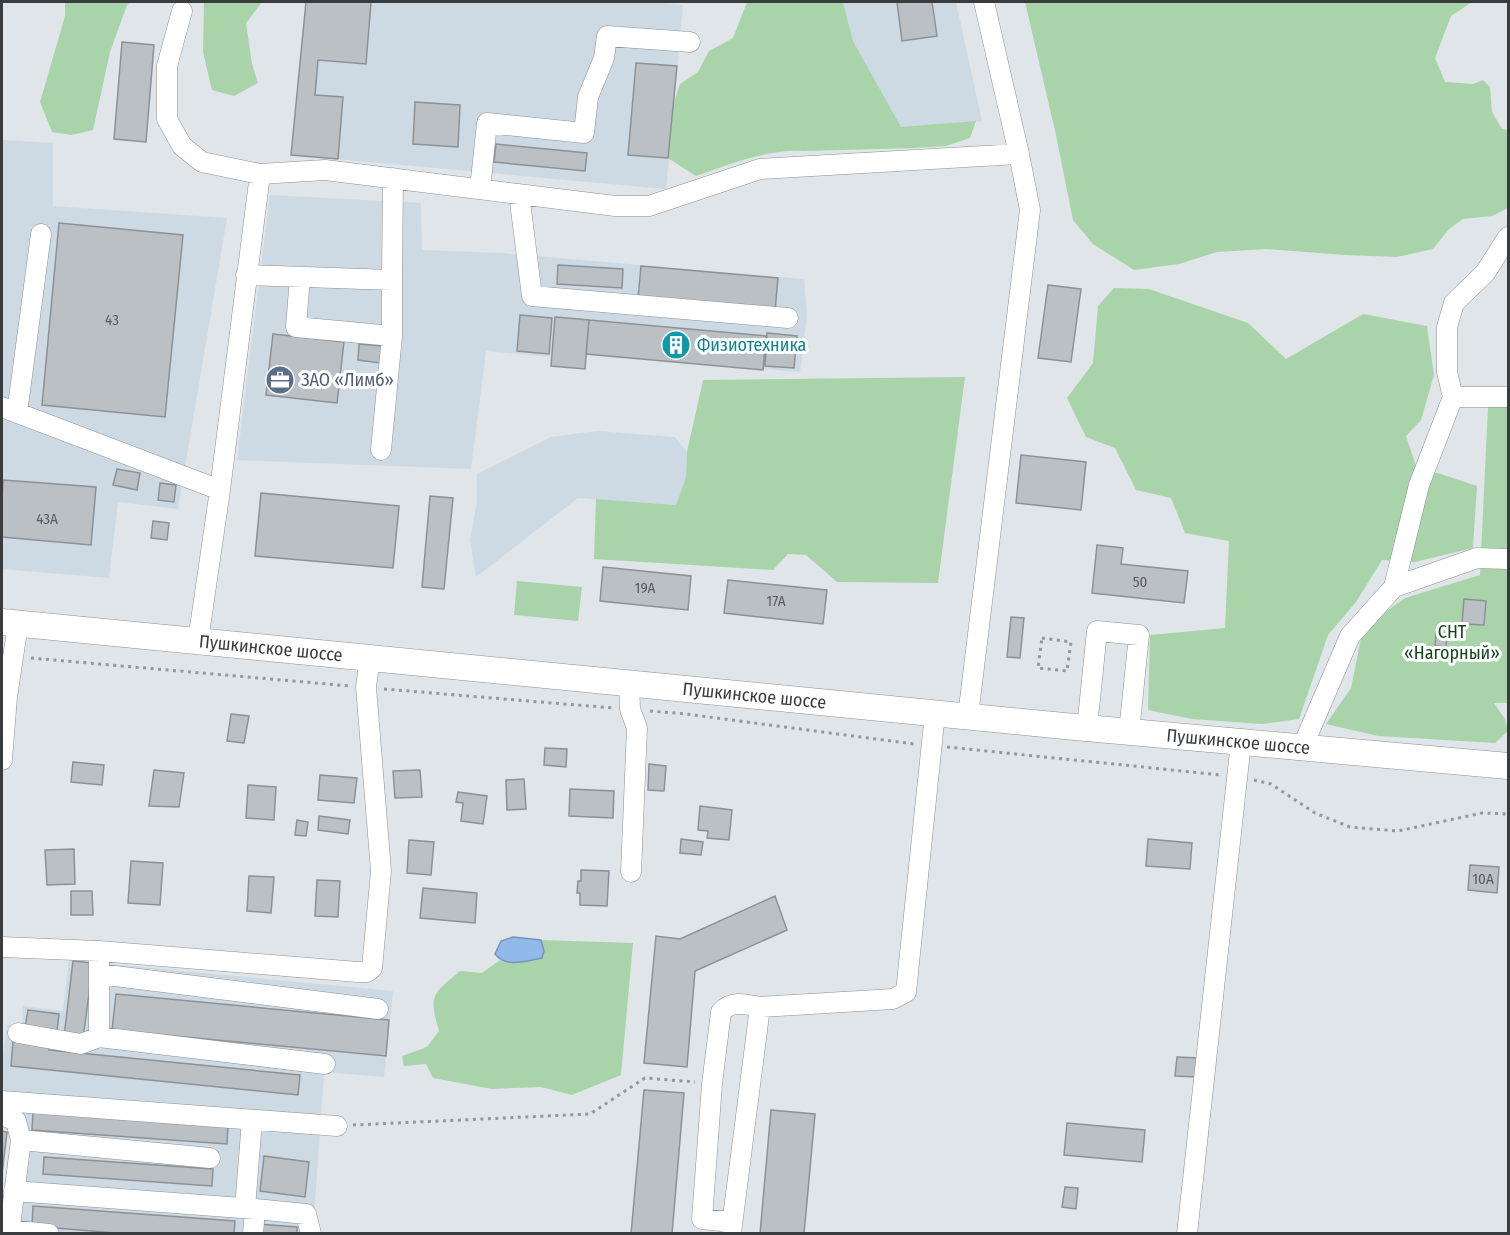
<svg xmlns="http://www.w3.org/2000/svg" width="1510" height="1235" font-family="'Fira Sans Condensed',sans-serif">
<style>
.built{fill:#cddae4}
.green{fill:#a9d4aa}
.water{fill:#91baeb;stroke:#7794b7;stroke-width:1.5}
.building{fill:#bbc0c5;stroke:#8c9195;stroke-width:1.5}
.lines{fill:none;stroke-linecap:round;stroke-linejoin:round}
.minor-casing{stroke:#8a9094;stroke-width:21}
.major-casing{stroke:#8a9094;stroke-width:27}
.path{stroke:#93979a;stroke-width:3;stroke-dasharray:3 4.5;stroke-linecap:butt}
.minor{stroke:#fff;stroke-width:20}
.major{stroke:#fff;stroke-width:26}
.labels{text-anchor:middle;stroke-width:6;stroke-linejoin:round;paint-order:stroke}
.number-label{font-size:15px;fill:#5a5c5f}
.culture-label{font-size:18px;fill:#0d838f;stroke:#fff;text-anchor:start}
.service-label{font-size:18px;fill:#4e5e75;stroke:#fff;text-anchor:start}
.park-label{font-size:18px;fill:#144619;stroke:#fff}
.street-label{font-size:18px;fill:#393b3d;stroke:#fff}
</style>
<rect width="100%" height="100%" fill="#dfe5e9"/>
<path class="built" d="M306 2H648L683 5 666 189 291 155Z
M843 2H956L982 121 901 128 853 41Z
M2 140 53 143V206L227 218 178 509 118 502 109 578 2 569Z
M270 195 421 203 422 250 500 253 804 279 807 315 800 372 587 354 585 369 551 366V357L486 351 471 469 237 460Z
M597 431 675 437 687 452 686 477 676 505 578 498 476 577 470 540 477 502V474L551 437Z
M69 960 393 991 384 1077 324 1072 313 1233H20L28 1146 23 1116 4 1092 2 1065 7 1025H22L23 1006 63 1011Z"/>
<path class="green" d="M65 2H131L127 5 110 52 93 130 71 135 52 132 40 102 65 16Z
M204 2H262L246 23 252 64 258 83 234 96 212 90 203 52Z
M747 2H843L853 41 901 127 976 121 970 138 946 146 914 148 804 151C770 148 728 165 696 176L668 158 673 105 680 84 698 72 709 51 733 38Z
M1025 2H1472L1451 16 1435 58 1445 82 1473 84 1483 80 1490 87 1492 112 1502 129 1508 130V208L1492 216 1463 219 1449 229 1433 249 1397 257 1345 255 1266 249 1217 252 1179 264 1134 270 1093 244 1073 220 1056 135Z
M1114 288 1149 289 1248 323 1286 359 1363 314 1427 326 1434 375 1421 420 1406 436 1417 469 1441 474 1477 486 1473 548 1415 562 1382 560 1356 602 1328 635 1299 719 1262 724 1192 719 1148 710 1150 635 1225 628 1229 541 1185 533 1171 498 1136 490 1115 448 1086 437 1067 398 1093 363 1098 306Z
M965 377 938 583 837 582 806 555 788 554 773 570 594 559 596 499 676 505 686 477 687 452 703 380Z
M1508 406V703H1494L1505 719 1508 731 1495 743 1378 736 1326 724 1351 688 1363 628 1405 598 1480 575 1488 407Z
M517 581 582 587 578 621 514 615Z
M541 940 633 943 621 1075 572 1095 541 1087 492 1089 433 1078 426 1064 404 1066 402 1056 427 1047 439 1031C428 994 433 994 460 971L482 973 500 960C515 963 527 961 541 958L544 951Z"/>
<path class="water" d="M513 937 541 940 544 951 542 958C526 961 506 968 495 954L501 941Z"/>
<path class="building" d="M306 2H371L366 64 318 60 315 95 343 97 338 159 291 155Z
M897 2H932L937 36 902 41Z
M122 42 154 45 146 142 114 139Z
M636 63 677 66 668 158 628 155Z
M415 102 460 105 458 147 413 144Z
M496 144 587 153 585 171 494 162Z
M59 223 183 235 165 417 42 405Z
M558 265 623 269 622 288 557 284Z
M641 266 778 278 775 311 638 298Z
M1048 285 1081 289 1071 362 1038 358Z
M520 315 552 318 549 354 517 351Z
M555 317 589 320 585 369 551 366Z
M589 320 766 336 763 370 586 354Z
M767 333 797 336 794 368 765 366Z
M273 334 344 342 337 403 266 395Z
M359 344 382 346 381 363 358 360Z
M1021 455 1086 462 1081 510 1016 503Z
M117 469 140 473 137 490 113 485Z
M3 480 96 487 91 545 2 537V500Z
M160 483 176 485 174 502 158 500Z
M261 493 399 506 393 568 255 556Z
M430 496 453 498 444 589 422 587Z
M153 521 169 523 167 540 151 538Z
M1097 545 1123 548 1121 564 1188 571 1184 603 1092 593Z
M603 567 691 576 688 610 600 601Z
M728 580 827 590 823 624 724 613Z
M1464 599 1486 601 1484 625 1462 624Z
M1011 617 1024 618 1020 658 1007 657Z
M1436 632 1447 633 1446 647 1435 646Z
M231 714 249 716 244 743 227 741Z
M545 748 567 749 566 767 544 765Z
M73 762 104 765 102 785 71 782Z
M649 764 666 766 664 791 648 790Z
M154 770 184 773 179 807 149 806Z
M420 770 422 797 395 798 393 771Z
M320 775 357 778 354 803 318 800Z
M524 779 526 809 507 810 506 780Z
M248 785 276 787 274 820 246 818Z
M570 789 614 791 613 818 569 816Z
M458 792 487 796 483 824 461 821 463 803 456 802Z
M700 806 732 810 729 840 707 838 708 831 698 830Z
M319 816 350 820 348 834 318 830Z
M297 820 308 822 306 836 295 835Z
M681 839 703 842 701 855 680 853Z
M1148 839 1192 843 1190 869 1146 866Z
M409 840 434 842 431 875 407 873Z
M74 849 75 884 47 885 45 850Z
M131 861 163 863 160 905 128 903Z
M1470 865 1499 867 1497 893 1468 890Z
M581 870 609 871 607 906 580 905V893H577L578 881H581Z
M249 876 274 877 271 913 247 911Z
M317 880 340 881 338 917 315 916Z
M423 888 477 893 475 923 420 918Z
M71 891H92L93 915H71Z
M775 896 787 930 695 971 687 1067 644 1063 656 936 680 939Z
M73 961 93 963 83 1039 64 1037Z
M116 994 389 1020 386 1056 112 1030Z
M28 1010 59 1014 57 1031 25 1027Z
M13 1041 49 1044V1050L300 1075 298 1095 11 1066Z
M1177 1057 1199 1058 1197 1077 1175 1076Z
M644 1090 684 1093 672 1234H631Z
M771 1110 815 1114 804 1234H760Z
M33 1111 228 1125 227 1144 32 1130Z
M1067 1123 1145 1130 1142 1162 1064 1155Z
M2 1131 7 1132 2 1174Z
M264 1156 309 1162 305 1197 260 1191Z
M44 1157 213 1169 212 1186 43 1174Z
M1065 1187 1078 1188 1076 1209 1062 1207Z
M33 1206 235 1221 234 1234H127L32 1226Z
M258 1224 297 1227V1234H258Z"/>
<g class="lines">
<g class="minor-casing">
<path id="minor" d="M182 11 167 66V119L182 146 202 162 260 174
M480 189 487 123 584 133 588 97 604 58 607 36 690 42
M519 194 532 296 788 318
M246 275 392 280V336L381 450
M300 277 296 327 392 336
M392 280 393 178
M1453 397H1508
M2 407 220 490
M17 413 41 234
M1394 587 1419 485 1453 397 1447 372V327L1454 303 1485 273 1508 237
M198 641 220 490 260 174 325 170 615 206H649L760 169 1019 154
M629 683 630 709 637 728 631 872
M968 716 1030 210 1019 154 984 2
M1087 728 1097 631 1139 635 1129 732
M1302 748 1350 636 1394 587 1477 558 1508 559
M2 760 7 697 18 624
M2 947 99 951V974L378 1009
M99 951 358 972H367L372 968 381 871 366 687 370 658
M99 974V1037L325 1064
M18 1033 81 1044 99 1037
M2 1101 337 1126
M2 1115 16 1121 21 1140 9 1234
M21 1140 210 1158
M14 1191 255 1209
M245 1208 252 1120
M731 1222 702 1219 712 1084 721 1012C731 1000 746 1004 760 1007L893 999 906 992 935 713
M9 1230 49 1234
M731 1233 760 1007
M253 1234 255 1209 306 1214 311 1234
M1187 1234 1241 742"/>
</g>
<g class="major-casing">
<g id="major">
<path id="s1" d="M2 622 1064 726 1508 766"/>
</g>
</g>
<path class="path" d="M1042 638 1071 642 1067 671 1038 668Z
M31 658 350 686
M384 689 613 708
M650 711 686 714 914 744
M947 747 1221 775
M1254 780 1271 784 1315 813 1350 827 1398 831 1482 813 1508 814
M353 1125 590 1114 645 1078 695 1082"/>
<use href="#minor" class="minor"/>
<use href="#major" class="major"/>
</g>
<defs>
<g id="building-disc" transform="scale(1.5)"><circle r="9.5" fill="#0f9aa8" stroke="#fff"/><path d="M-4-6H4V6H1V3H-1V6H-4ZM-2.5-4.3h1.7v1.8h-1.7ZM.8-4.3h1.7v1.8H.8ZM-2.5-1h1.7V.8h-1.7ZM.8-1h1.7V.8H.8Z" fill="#fff"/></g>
<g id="office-disc" transform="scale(1.5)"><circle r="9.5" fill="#5c6f8a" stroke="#fff"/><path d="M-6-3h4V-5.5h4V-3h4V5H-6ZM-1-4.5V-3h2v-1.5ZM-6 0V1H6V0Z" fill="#fff"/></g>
</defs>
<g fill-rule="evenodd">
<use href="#building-disc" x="676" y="345"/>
<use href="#office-disc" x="280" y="380"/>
</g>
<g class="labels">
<g class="number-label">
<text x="112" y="325">43</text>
<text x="47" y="524">43А</text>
<text x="1140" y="587">50</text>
<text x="645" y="593">19А</text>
<text x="776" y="606">17А</text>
<text x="1483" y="884">10А</text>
</g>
<g class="culture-label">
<text x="697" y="351">Физиотехника</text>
</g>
<g class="service-label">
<text x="301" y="386">ЗАО «Лимб»</text>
</g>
<g class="park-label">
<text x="1452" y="638">СНТ<tspan x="1452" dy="21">«Нагорный»</tspan></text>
</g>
<g class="street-label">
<text dy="6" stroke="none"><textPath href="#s1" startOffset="270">Пушкинское шоссе</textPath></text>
<text dy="6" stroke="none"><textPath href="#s1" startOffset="756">Пушкинское шоссе</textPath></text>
<text dy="6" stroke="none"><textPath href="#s1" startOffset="1242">Пушкинское шоссе</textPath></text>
</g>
</g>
<rect width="1510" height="1235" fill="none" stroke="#393b3d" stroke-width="6"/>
</svg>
